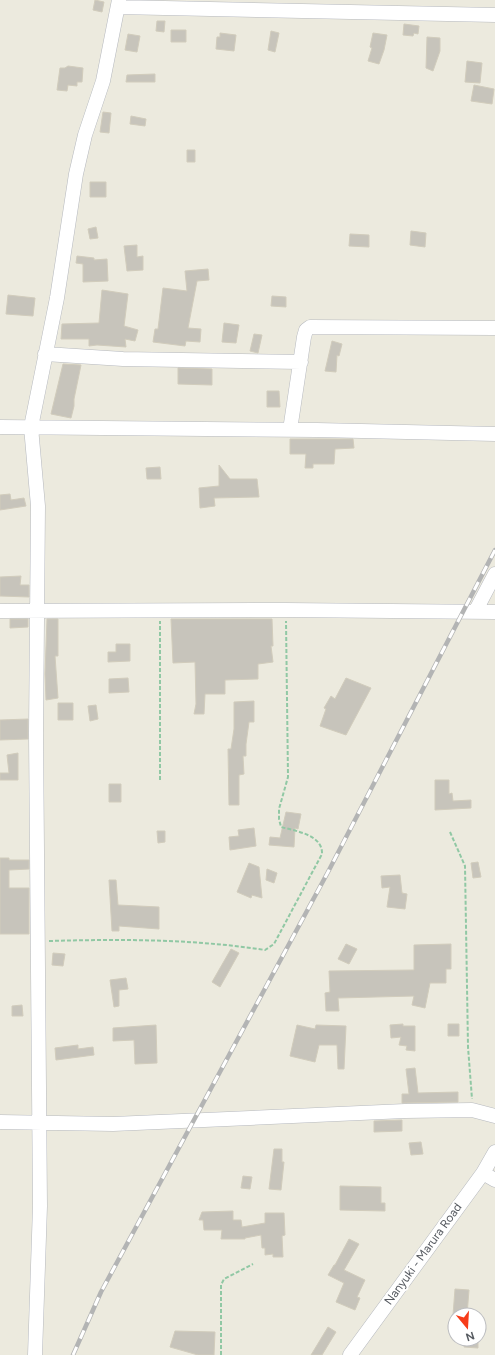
<svg xmlns="http://www.w3.org/2000/svg" width="495" height="1355" font-family="Figtree,sans-serif">
<style>
.building{fill:#c7c4bb;stroke:#d1ccbc}
.lines{fill:none;stroke-linecap:round;stroke-linejoin:round}
.minor-casing{stroke:#b6b9bf;stroke-width:15}
.path{stroke:#90c8a4;stroke-width:2;stroke-dasharray:4 2;stroke-linecap:butt}
.minor{stroke:#fff;stroke-width:14}
.rail-casing{stroke:#b3b4b4;stroke-width:4.5}
.rail{stroke:#fff;stroke-width:3;stroke-dasharray:9;stroke-linecap:butt}
.labels{text-anchor:middle;stroke-width:4;stroke-linejoin:round;paint-order:stroke}
.street-label{font-size:12px;fill:#575b61;stroke:#fff}
</style>
<rect width="100%" height="100%" fill="#eceade"/>
<path class="building" d="M95 0 104 2 102 12 93 10Z
M157 21H165L164 32 156 31Z
M404 24 419 26 418 34 414 33 413 36 403 35Z
M171 30H186V42H171Z
M271 31 279 33 275 52 268 50Z
M220 33 236 35 234 51 216 49 217 37H220Z
M373 33 387 35 384 50 379 64 368 61 372 48 370 47Z
M128 34 140 36 137 52 125 50Z
M427 37 440 38V51L433 71 426 68Z
M467 61 482 63 480 83 465 82Z
M68 66 83 68 82 82H77V86L68 85 67 91 57 90 60 68H65Z
M155 74V82H126L127 75Z
M474 85 494 89 492 104 471 101Z
M103 112 111 113 109 133 100 132Z
M131 116 146 119 145 126 130 124Z
M187 150H195V162H187Z
M90 182H106V197H90Z
M96 227 98 238 90 239 88 229Z
M411 231 426 233 425 247 410 245Z
M350 234 369 235V247L349 246Z
M137 245V257L143 256V270L127 271 124 246Z
M77 256 94 258V260L107 259 108 281 83 282V264L76 263Z
M208 269 209 280 197 281 188 328 201 329 200 342 186 341 185 346 153 342 155 329H158L163 288 187 291 185 271Z
M102 290 128 294 124 326 138 330 135 341 125 339 126 347 97 345 89 346V339H61L62 324 99 323Z
M8 295 35 298 33 316 6 314Z
M272 296 286 297V307L271 306Z
M224 323 239 325 236 343 222 342Z
M254 334 262 335 258 353 250 351Z
M332 341 342 344 339 356 337 355 336 372 325 371Z
M63 364 81 365 74 399V406L71 418 51 414Z
M178 368 212 369V385L178 384Z
M267 391H279L280 407H267Z
M290 439H353L354 448 335 449 334 464H313V468H305L306 454H290Z
M219 465 230 479H257L259 497 214 498 215 506 200 508 199 488 219 486Z
M160 467 161 479H147L146 468Z
M10 494 11 500 24 498 26 506 0 510V495Z
M21 576 20 585H29V597L0 596V577Z
M10 619H28V627L10 628Z
M47 619H58V656H55L58 698 46 700 45 674Z
M171 619H272L273 646H271L273 662 258 664V679L225 680V694H205L204 714H194L196 704 195 662 173 663Z
M116 644H130V661L108 662V652H116Z
M128 678 129 692 109 693V679Z
M346 678 371 688 346 735 320 726 326 709 324 708 331 696 335 699Z
M254 701V722H249L246 744V756H243L244 774 239 775V805H229L228 749H231L234 729V702Z
M58 703H73V720H58Z
M96 705 98 719 90 721 88 706Z
M28 719V739L0 740V720Z
M18 753V780H0V773H9L7 755Z
M435 780H449V794L452 793 453 801 471 800V808L435 810Z
M109 784H121V802H109Z
M286 812 301 814 298 829 295 828 294 847 269 845 270 837 280 838Z
M254 828 256 846 230 850 229 837 239 836 238 830Z
M157 831H165V842L158 843Z
M0 858H9V860H29V869L9 870V888H29V934H0Z
M478 862 481 877 473 878 471 863Z
M249 863 259 867 262 898 252 895 251 898 237 892Z
M267 869 277 873 274 883 266 880Z
M400 875 402 893 407 894 405 909 387 907 390 887 382 888 381 876Z
M109 880H116L118 905 159 907V929L119 926V931H112Z
M346 944 357 949 349 964 338 959Z
M451 944V969H446V983H430L425 1008 412 1005 414 996 338 998 339 1011H326L325 993 330 992 329 971 414 970V945Z
M231 949 239 953 220 987 212 982Z
M53 953 65 954 63 966 52 965Z
M126 978 128 989 119 990V1006L114 1007 110 980Z
M22 1005 23 1016H12V1006Z
M403 1024V1026H415V1051L406 1050 407 1046 399 1045 401 1037 391 1038 390 1025Z
M448 1024H459V1036H448Z
M156 1025 157 1063 135 1064 134 1040 113 1041V1028Z
M297 1025 315 1029 316 1025 346 1026 344 1069H338L337 1045H319L315 1062 290 1056Z
M78 1045V1049L93 1047 94 1055 56 1060 55 1048Z
M415 1068 418 1093 458 1092V1102L402 1103V1094H409L406 1069Z
M402 1120V1131L374 1132V1121Z
M421 1142 423 1154 411 1155 409 1143Z
M274 1149H282V1162H284L281 1190 269 1189Z
M243 1176 252 1177 250 1189 241 1188Z
M340 1186 381 1187V1203H385V1211L340 1210Z
M233 1211V1220H241L242 1227 265 1223V1213H284L285 1235 282 1236 283 1257H273V1254L265 1255V1248H262L261 1235 245 1238V1239H221L222 1230H204L203 1220H199L202 1212Z
M349 1239 359 1244 344 1270 365 1280 357 1297 360 1298 355 1310 336 1302 344 1283 328 1275 334 1265H335Z
M455 1289 469 1290 467 1315H453Z
M328 1327 336 1332 322 1355H311Z
M175 1331 215 1332 214 1355H198L170 1347Z
M465 1339H478V1348L464 1347Z"/>
<g class="lines">
<g class="minor-casing">
<path id="minor" d="M118 7 495 15
M45 354 123 359 301 362
M0 427 317 430 495 434
M290 430 304 337 306 330 310 327 495 328
M0 611 286 610 495 612
M475 612 495 574
M0 1122 113 1124 405 1111 472 1110 495 1116
M483 1173 495 1180
M35 1355 40 1206 36 733 38 506 31 427 57 298 76 174 85 135 103 81 119 0
M350 1355 483 1173 495 1152"/>
</g>
<path class="path" d="M160 780V621
M450 832 465 866 468 1047 472 1099
M49 941C121 939 194 939 265 950L274 944 322 854C323 835 296 831 281 827L279 819V809L288 777 286 621
M221 1355V1285L224 1279 253 1264"/>
<use href="#minor" class="minor"/>
<g class="rail-casing">
<path id="rail" d="M73 1355 101 1292 328 872 495 550"/>
</g>
<use href="#rail" class="rail"/>
</g>
<g class="labels">
<g class="street-label">
<text transform="translate(423 1254) rotate(-54)" y="4">Nanyuki - Marura Road</text>
</g>
</g>
<g transform="translate(467 1327) rotate(162)"><circle r="19" fill="#ffffff" stroke="#bcbdc0"/>
<path d="M0-3L7 15L0 10L-7 15Z" fill="#f73c19"/>
<text y="-6" font-size="11" font-weight="bold" text-anchor="middle" fill="#575b61">N</text>
</g>
</svg>
